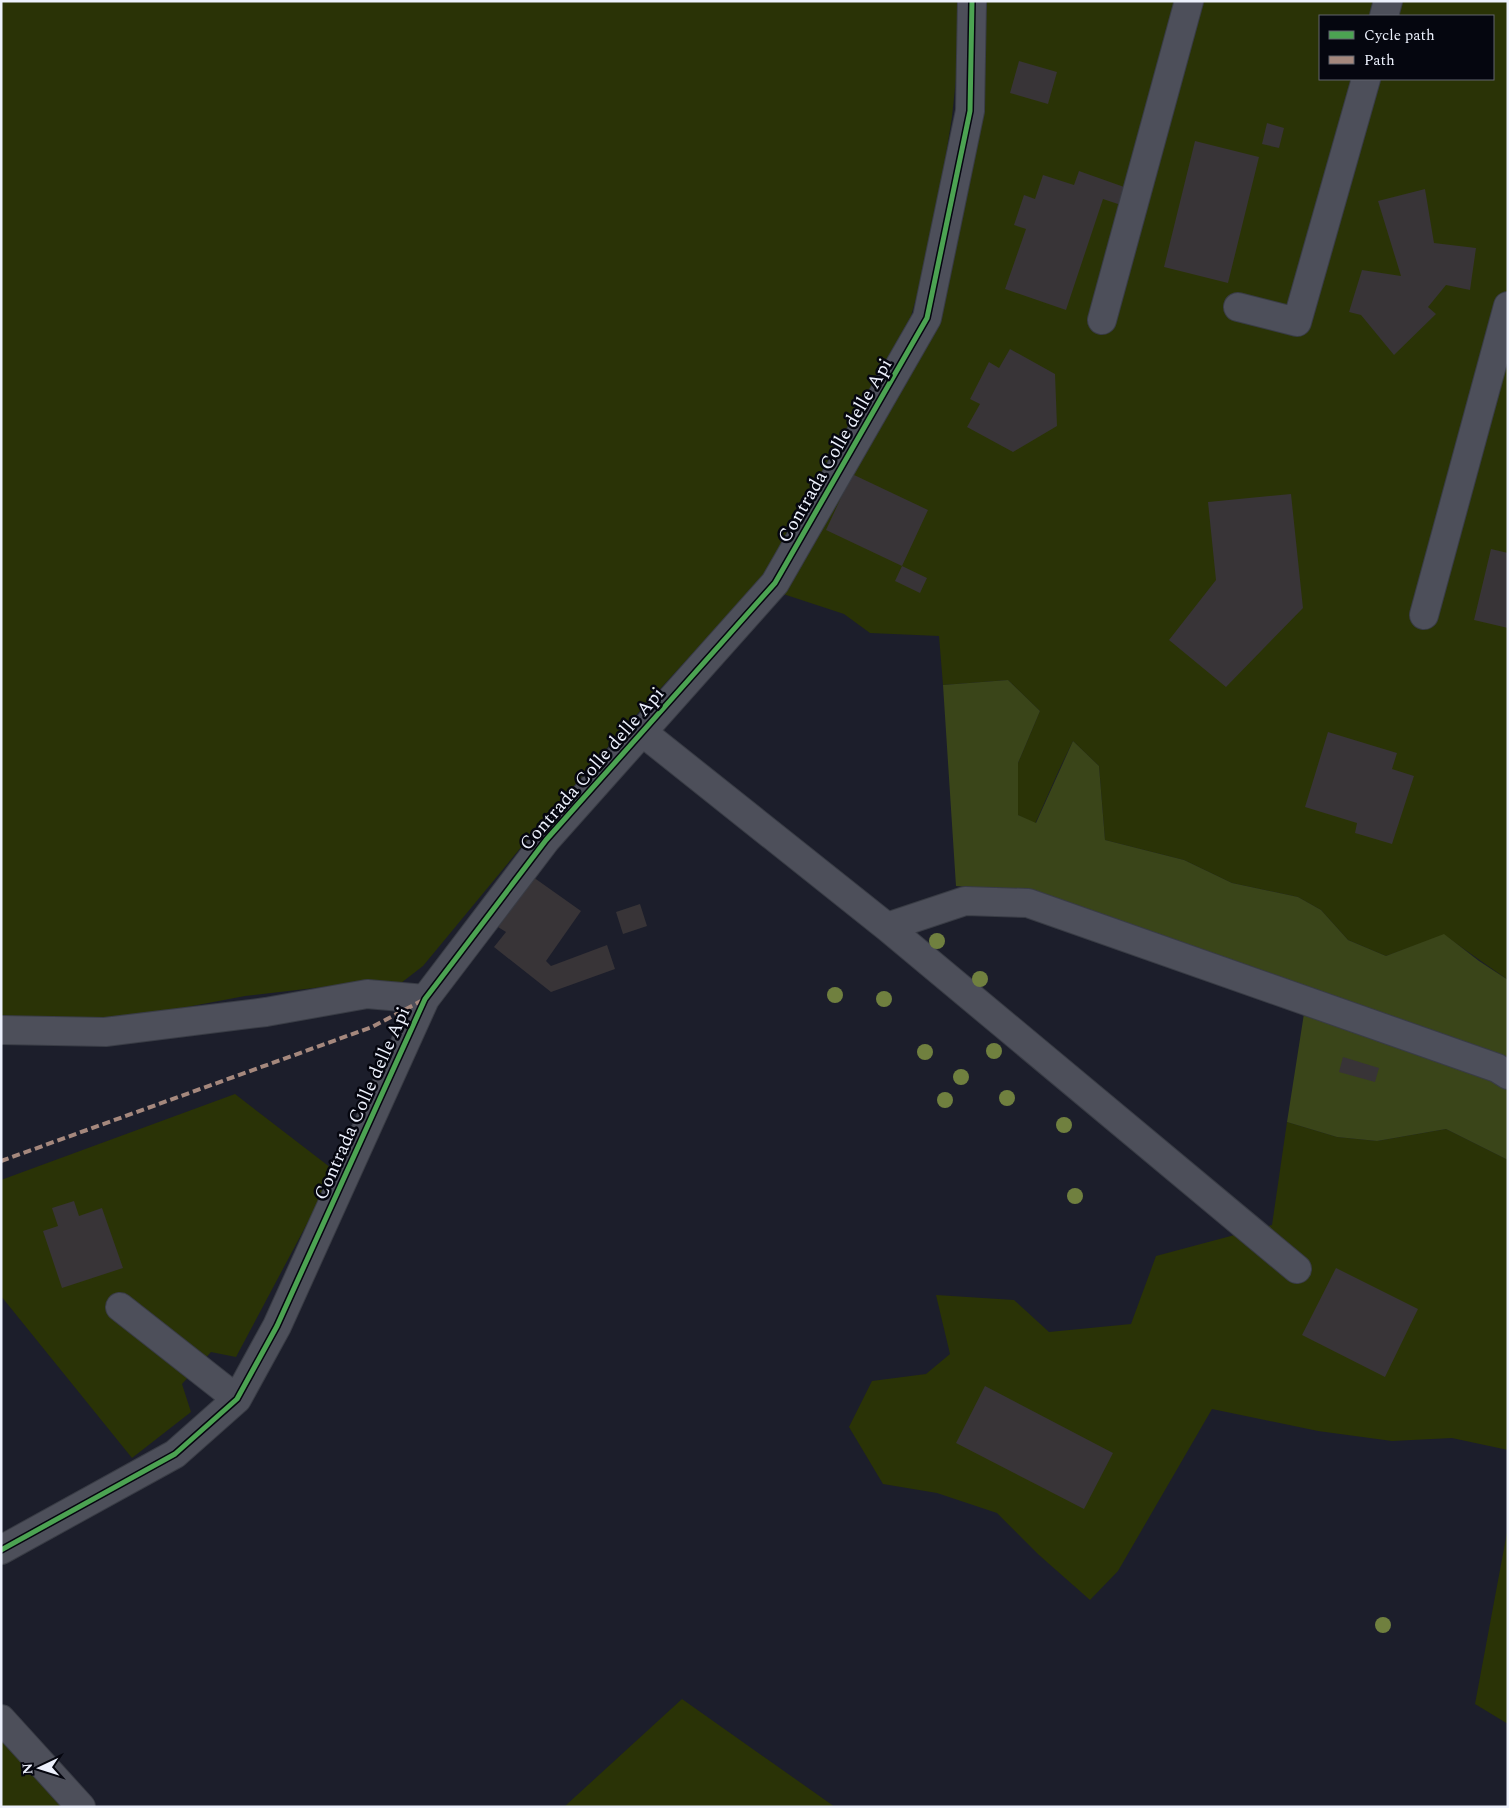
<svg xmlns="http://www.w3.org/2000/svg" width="1509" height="1808" font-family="Spectral,serif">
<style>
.green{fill:#2a3306;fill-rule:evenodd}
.forest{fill:#3a4519}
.building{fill:#383437}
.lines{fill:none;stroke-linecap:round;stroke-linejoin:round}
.minor-casing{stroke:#393c45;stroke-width:30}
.minor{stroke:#4d4f5a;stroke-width:28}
.quiet{stroke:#a5887d;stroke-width:4;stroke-dasharray:8 4;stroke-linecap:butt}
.cycleway-casing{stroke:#05060f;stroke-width:8}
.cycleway{stroke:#4ca352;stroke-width:5}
.tree{fill:#70803f}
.labels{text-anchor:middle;stroke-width:5;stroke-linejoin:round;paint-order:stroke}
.street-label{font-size:19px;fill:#edf1fd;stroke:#05060f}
</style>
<rect width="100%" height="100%" fill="#1c1e2b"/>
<path class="green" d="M1 1H959V50L952 117 932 242 911 316 766 573 627 725 532 834 423 966 401 983 331 986 245 996 134 1017 91 1019H1Z
M983 1H1508V980L1444 935 1386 956 1348 940 1321 910 1298 897 1232 883 1184 860 1105 840 1099 766 1073 741 1059 770 1035 824 1018 815V763L1040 711 1008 680 943 685 939 636 870 633 844 614 777 592 930 320ZM1320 16H1493V79H1320Z
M235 1094 335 1171 236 1357 211 1352 182 1384 191 1412 132 1458 1 1296V1180Z
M1287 1122 1337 1137 1377 1141 1446 1129 1508 1160V1450L1452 1438 1392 1441 1318 1431 1212 1409 1118 1571 1090 1600 1039 1555 997 1513 937 1493 883 1484 849 1427 872 1381 926 1374 950 1354 936 1295 1014 1300 1049 1332 1131 1324 1156 1256 1272 1225Z
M1508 1527V1724L1475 1704Z
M682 1699 835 1807H564Z
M1 1737 62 1807H1Z"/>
<path class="forest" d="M1008 680 1040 711 1018 763V815L1036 823 1073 741 1099 766 1105 840 1184 860 1232 883 1298 897 1321 910 1348 940 1386 956 1444 934 1479 961 1508 980V1160L1446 1129 1377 1141 1337 1137 1287 1122 1308 988 1035 893 956 886 943 685Z"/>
<path class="building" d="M1019 61 1057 72 1048 104 1010 93Z
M1267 123 1284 128 1279 148 1262 144Z
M1195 141 1259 157 1228 283 1164 267Z
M1079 171 1127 188 1121 205 1103 199 1066 310 1005 289 1026 229 1014 225 1024 195 1035 199 1043 175 1074 185Z
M1425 189 1434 243 1476 248 1470 290 1446 285 1428 307 1436 314 1394 355 1361 315 1349 312 1362 270 1401 276 1378 201Z
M1010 349 1055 374 1057 426 1013 452 967 427 980 404 970 399 989 362 999 368Z
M852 474 928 510 902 566 826 530Z
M1291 494 1303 608 1226 687 1169 640 1216 580 1208 502Z
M1491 549 1508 553V628L1474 620Z
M902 566 927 578 920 593 895 581Z
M1328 732 1397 753 1392 769 1414 776 1392 844 1355 833 1357 823 1305 807Z
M533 877 581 911 546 961 551 966 607 945 615 969 551 992 494 947 506 932 498 927Z
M640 904 647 926 623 934 616 912Z
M1343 1057 1379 1068 1375 1082 1339 1072Z
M74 1201 79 1216 102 1208 123 1268 62 1288 43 1231 58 1226 52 1208Z
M1336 1268 1418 1309 1385 1377 1302 1335Z
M985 1386 1113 1453 1084 1509 956 1443Z"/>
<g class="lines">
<g class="minor-casing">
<path id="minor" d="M1384 16 1388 1
M1238 307 1297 322 1366 79
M1102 320 1189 1
M1424 615 1508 306
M641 731 887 927 1297 1269
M887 927 965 901 1028 903 1497 1068 1508 1075
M1 1030 105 1032 266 1012 367 994 425 999
M120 1307 237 1399
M1 1550 175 1454 237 1399 277 1326 425 999 546 840 775 583 927 318 970 111 972 1
M1 1719 81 1807"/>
</g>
<use href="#minor" class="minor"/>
<path class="quiet" d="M1 1161 372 1027 423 1000"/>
<g class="cycleway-casing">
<path id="cycleway" d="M1 1550 175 1454 237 1399 277 1326 425 999 546 840 775 583 927 318 970 111 972 1"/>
</g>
<use href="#cycleway" class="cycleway"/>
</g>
<g class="tree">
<circle cx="937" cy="941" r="8"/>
<circle cx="980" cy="979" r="8"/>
<circle cx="835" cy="995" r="8"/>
<circle cx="884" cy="999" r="8"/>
<circle cx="994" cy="1051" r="8"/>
<circle cx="925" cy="1052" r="8"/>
<circle cx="961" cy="1077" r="8"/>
<circle cx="1007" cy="1098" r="8"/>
<circle cx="945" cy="1100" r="8"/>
<circle cx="1064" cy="1125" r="8"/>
<circle cx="1075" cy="1196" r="8"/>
<circle cx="1383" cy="1625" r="8"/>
</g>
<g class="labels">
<g class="street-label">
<text transform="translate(834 450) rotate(-60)" y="7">Contrada Colle delle Api</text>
<text transform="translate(591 768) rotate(-49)" y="7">Contrada Colle delle Api</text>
<text transform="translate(361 1103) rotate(-66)" y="7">Contrada Colle delle Api</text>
</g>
</g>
<rect width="1509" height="1808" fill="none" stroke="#edf1fd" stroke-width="5"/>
<rect x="1319" y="15" width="175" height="65" fill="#05060f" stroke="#62646e"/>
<rect x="1329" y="31" width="25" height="8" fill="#4ca352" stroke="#62646e"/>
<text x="1364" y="40" font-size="15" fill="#edf1fd">Cycle path</text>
<rect x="1329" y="56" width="25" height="8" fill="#a5887d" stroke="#62646e"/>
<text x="1364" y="65" font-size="15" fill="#edf1fd">Path</text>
<g transform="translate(40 1768) rotate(266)" stroke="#05060f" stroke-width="4" paint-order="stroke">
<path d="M0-4L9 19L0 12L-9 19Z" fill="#edf1fd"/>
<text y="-8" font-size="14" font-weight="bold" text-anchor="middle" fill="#edf1fd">N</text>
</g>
</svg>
